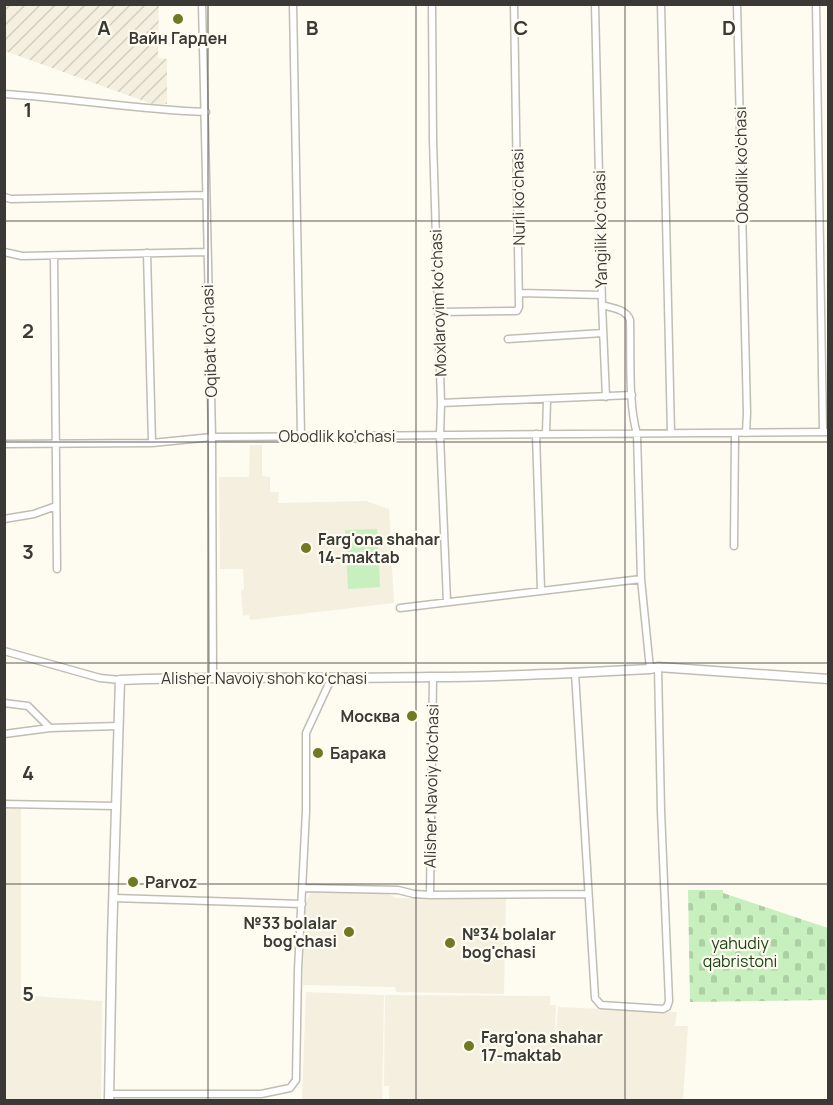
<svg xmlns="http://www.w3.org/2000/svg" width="833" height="1105" font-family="Manrope,sans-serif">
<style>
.built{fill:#f5efdf}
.industrial{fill:url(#industrial-furrows)}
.grass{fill:#c7f0be}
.cemetery{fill:url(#cemetery-stones)}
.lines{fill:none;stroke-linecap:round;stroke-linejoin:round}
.street-casing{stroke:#c0bdb4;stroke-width:9}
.secondary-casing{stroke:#c0bdb4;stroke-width:11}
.street{stroke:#fff;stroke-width:6}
.secondary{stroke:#fff;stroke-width:8}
.grid{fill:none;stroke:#3b3936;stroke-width:1.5;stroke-opacity:0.55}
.poi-dot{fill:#717923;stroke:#fefbf1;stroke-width:2}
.labels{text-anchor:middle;stroke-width:4.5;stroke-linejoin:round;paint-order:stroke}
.poi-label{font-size:16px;font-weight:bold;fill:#3b3936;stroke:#fefbf1;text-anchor:start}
.street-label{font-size:16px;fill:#3b3936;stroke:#fefbf1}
.park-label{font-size:16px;fill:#19430f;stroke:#fefbf1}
.grid-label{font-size:20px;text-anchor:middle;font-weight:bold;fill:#3b3936;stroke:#fefbf1;stroke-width:4.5;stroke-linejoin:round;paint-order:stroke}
</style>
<defs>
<pattern id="industrial-furrows" width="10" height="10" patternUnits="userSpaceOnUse" patternTransform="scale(1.5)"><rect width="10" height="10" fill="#f5efdf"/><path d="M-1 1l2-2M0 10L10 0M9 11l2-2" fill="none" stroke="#d3cec0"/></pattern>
<pattern id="cemetery-stones" width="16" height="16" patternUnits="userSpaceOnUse" patternTransform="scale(1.5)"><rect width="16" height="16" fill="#c7f0be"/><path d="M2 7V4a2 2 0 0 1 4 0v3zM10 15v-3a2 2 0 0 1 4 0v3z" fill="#accfa4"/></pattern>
</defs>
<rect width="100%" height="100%" fill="#fefbf1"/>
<path class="built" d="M250 445H262V476L270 477V492H279L278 503 366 501 389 509 394 603 250 620 249 615 243 616 241 590 244 589 243 569H220L219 477H249Z
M4 804H21V995L102 1001 101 1100H5Z
M312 892 389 894 395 898H506L504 994 396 992 395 987 303 985 304 903Z
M306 992 384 995 382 1100H302Z
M385 995 550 996V1005H556L554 1056 558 1007 677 1012 675 1026H688L683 1100H389V1086H384Z"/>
<path class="industrial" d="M4 5H159L158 58 167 59V104L155 105 5 51Z"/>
<path class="grass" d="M377 529 380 587 348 589 345 530Z"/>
<path class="cemetery" d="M688 890H723V893L828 928V1000L690 1002Z"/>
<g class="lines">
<g class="street-casing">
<path id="street" d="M202 4 212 437 213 677
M293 4 301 436
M432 4 433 140 441 403 440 436 447 602
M595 4 602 305C612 308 626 309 630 320 631 353 628 403 637 434L641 579 650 669
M661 4 671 433
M737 4 747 413 746 433
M816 4 823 432
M4 94C72 98 138 110 206 112
M4 197 11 199 206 195
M4 252 22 256 207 252
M147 253 152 443
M54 256 57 569
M520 293 601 295
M602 305 606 397
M439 312 517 311 519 307 514 4
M508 339 603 333
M441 403 632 395
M536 434 541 590
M546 434 547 400
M4 444 152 443 212 437 828 432
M4 519 34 514 56 506
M734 546 735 433
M400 608 641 579
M4 651 100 678 120 680
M575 673 595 998 601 1005 663 1009 667 1007 669 1001 661 811 658 667
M4 703 28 706 50 728
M4 734 50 728 118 726
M4 804 116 806
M303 888 398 890 414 894 430 895 588 894
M430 895 433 677
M113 898 302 904
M109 1094H261L290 1088 296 1080 298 970 306 811V733L332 677"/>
</g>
<g class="secondary-casing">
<path id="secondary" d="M109 1100 112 938 120 680C223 676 327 679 430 677 504 677 577 673 650 669L658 667 828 679"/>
</g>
<use href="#street" class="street"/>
<use href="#secondary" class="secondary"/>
</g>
<path class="grid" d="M208 4V1100M416 4V1100M625 4V1100M4 221H828M4 442H828M4 663H828M4 884H828"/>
<g class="poi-dot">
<circle cx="178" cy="19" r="6"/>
<circle cx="306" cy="548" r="6"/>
<circle cx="412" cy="716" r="6"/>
<circle cx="318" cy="753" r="6"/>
<circle cx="133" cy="882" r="6"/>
<circle cx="349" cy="932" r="6"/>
<circle cx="450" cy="943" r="6"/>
<circle cx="469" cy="1046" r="6"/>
</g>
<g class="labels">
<g class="poi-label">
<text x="178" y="44" text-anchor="middle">Вайн Гарден</text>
<text x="318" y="545">Farg'ona shahar<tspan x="318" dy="18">14-maktab</tspan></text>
<text x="400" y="722" text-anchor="end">Москва</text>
<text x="330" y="759">Барака</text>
<text x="145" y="888">Parvoz</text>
<text x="337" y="929" text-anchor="end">№33 bolalar<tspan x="337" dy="18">bog'chasi</tspan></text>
<text x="462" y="940">№34 bolalar<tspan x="462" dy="18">bog'chasi</tspan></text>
<text x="481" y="1043">Farg'ona shahar<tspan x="481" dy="18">17-maktab</tspan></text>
</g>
<g class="street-label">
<text transform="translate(741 165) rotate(-91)" y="6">Obodlik ko'chasi</text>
<text transform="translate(518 197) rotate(-91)" y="6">Nurli koʻchasi</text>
<text transform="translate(600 229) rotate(-91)" y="6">Yangilik koʻchasi</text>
<text transform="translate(438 303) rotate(-92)" y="6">Moxlaroyim koʻchasi</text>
<text transform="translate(209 341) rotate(-92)" y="6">Oqibat koʻchasi</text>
<text x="337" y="442">Obodlik ko'chasi</text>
<text x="264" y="684">Alisher Navoiy shoh koʻchasi</text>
<text transform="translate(431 786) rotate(-89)" y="6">Alisher Navoiy ko'chasi</text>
</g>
<g class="park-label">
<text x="740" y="949">yahudiy<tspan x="740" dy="18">qabristoni</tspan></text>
</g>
</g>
<g class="grid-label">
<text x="104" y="35">A</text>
<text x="312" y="35">B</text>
<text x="521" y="35">C</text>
<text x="729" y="35">D</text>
<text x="28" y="117">1</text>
<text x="28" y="338">2</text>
<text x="28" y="559">3</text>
<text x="28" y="780">4</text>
<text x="28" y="1001">5</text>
</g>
<rect width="833" height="1105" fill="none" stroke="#3b3936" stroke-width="12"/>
</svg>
